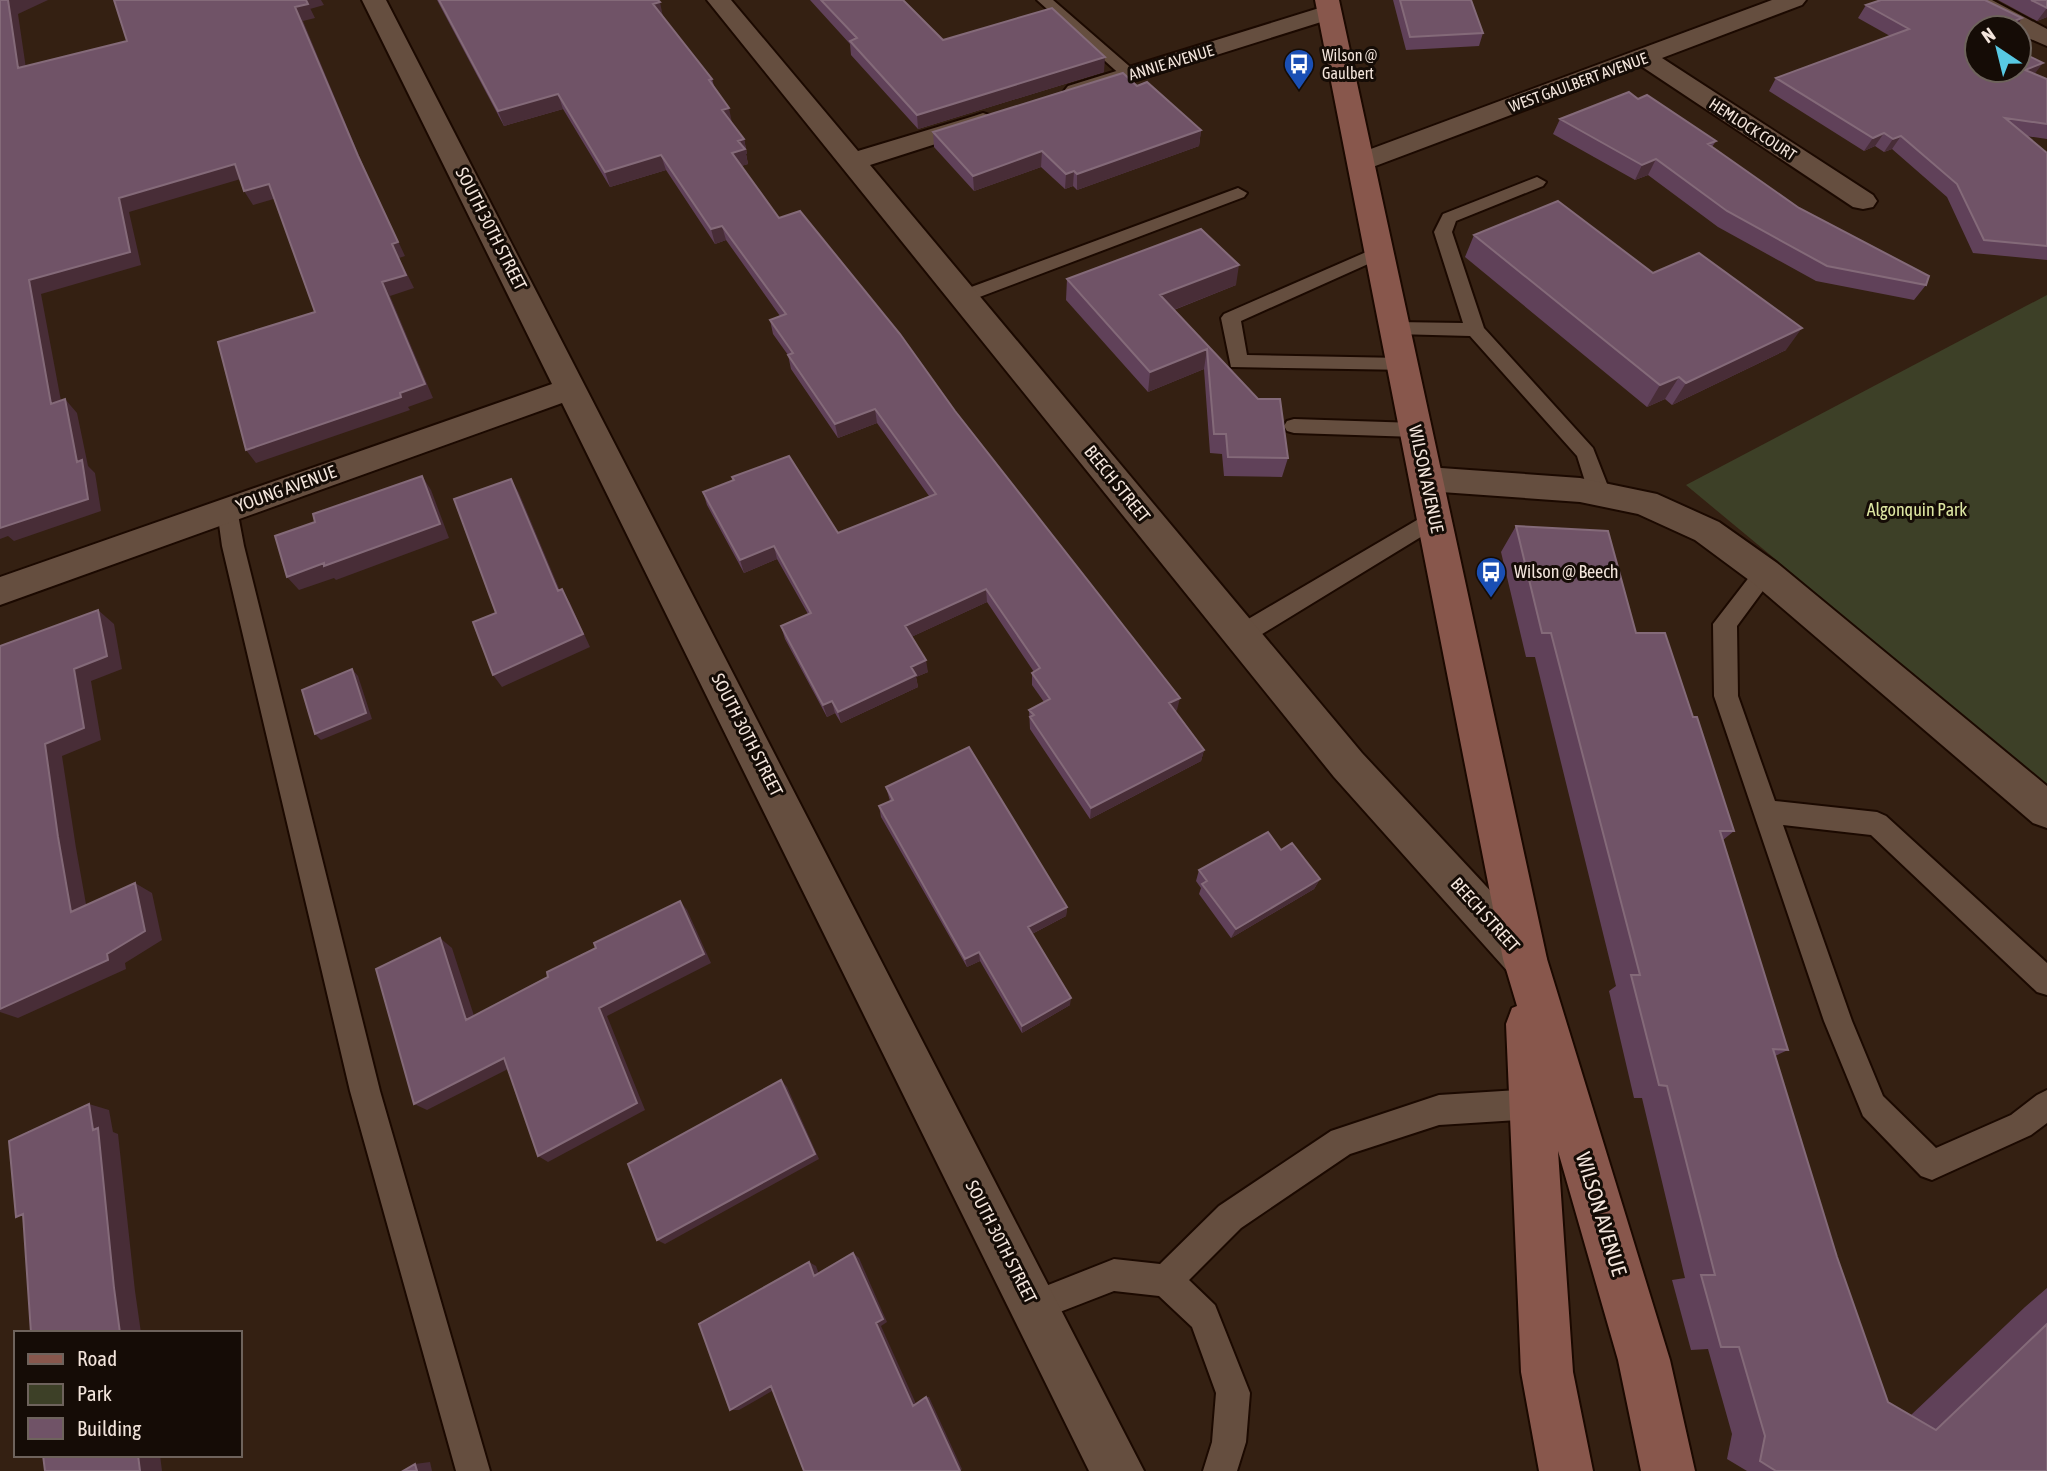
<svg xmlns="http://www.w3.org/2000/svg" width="2047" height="1471" font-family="'Asap Condensed',sans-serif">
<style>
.green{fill:#3d4027}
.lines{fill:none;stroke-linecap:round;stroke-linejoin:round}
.lane-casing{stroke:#1b0900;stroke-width:4}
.street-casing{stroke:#1b0900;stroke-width:4}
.secondary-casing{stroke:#1b0900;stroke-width:4}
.lane{fill:#654e3f;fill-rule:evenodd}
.street{fill:#654e3f;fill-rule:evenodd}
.secondary{fill:#88574c;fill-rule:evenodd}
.wall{fill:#604159}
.shaded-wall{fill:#482d37}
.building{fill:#705367;stroke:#846a79;stroke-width:2}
.labels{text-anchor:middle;stroke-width:6;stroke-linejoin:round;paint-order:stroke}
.far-poi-label{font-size:16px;fill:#f3e5dc;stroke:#150c06;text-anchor:start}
.far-street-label{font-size:16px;fill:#f3e5dc;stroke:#150c06}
.street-label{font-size:18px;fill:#f3e5dc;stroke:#150c06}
.park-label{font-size:18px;fill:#dfe8a3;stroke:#150c06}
.poi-label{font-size:18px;fill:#f3e5dc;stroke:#150c06;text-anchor:start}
.near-street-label{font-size:21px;fill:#f3e5dc;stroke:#150c06}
</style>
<rect width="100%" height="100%" fill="#342012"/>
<path class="green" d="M2047 295V785L1686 485Z"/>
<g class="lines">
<g class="lane-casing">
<path id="lane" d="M1037 0H1053L1136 72 1138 75 1136 78H1124Z
M1537 177 1546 182 1543 186 1456 221 1452 232 1484 328 1593 448 1611 494 1608 500 1600 502 1592 500 1589 494 1577 456 1470 336 1395 334 1388 333 1385 328 1388 323 1395 322 1463 323 1434 232 1443 214Z
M1238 188 1247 193 1244 197 969 301H955L953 297 955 293Z
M1380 246 1389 252 1386 256 1241 321 1247 355 1403 358 1410 360 1413 365 1410 370 1231 367 1221 318 1224 314Z
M1294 419 1416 423 1423 425 1426 430 1423 435 1416 437 1294 433 1287 431 1284 426 1287 421Z
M228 502 236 504 244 546 380 1091 490 1471H456L350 1091 222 546 217 510 220 504Z
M1434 510 1442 512 1445 518 1442 524 1249 642 1241 644 1233 642 1229 635 1233 628Z
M1765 564 1773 567 1776 573 1737 626 1738 696 1775 801 1877 812 1886 816 2047 963V995L2037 992 1871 835 1783 825 1852 1021 1883 1096 1936 1148 2011 1115 2037 1095 2047 1090V1123L2031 1135 1932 1180 1921 1176 1863 1116 1824 1021 1714 696 1713 624 1757 567Z
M1533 1089 1543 1094 1548 1104 1543 1114 1533 1119 1439 1125 1350 1154 1241 1228 1189 1280 1215 1305 1250 1393 1246 1442 1237 1471H1203L1212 1442 1216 1393 1192 1327 1159 1296 1114 1291 1034 1322 1023 1317 1018 1306 1023 1295 1114 1259 1160 1264 1219 1206 1331 1131 1439 1095Z"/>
</g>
<g class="street-casing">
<path id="street" d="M362 0H386L1144 1471H1089L562 403 0 605V577L552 384Z
M707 0H731L858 151 974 116 983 113 992 116 996 121 992 126 870 165 1362 753 1540 944 1547 959 1540 974 1525 980 1510 974 1334 777Z
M1772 0H1806L1802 5 1662 58 1873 195 1877 201 1873 207 1863 209 1853 207 1641 66 1370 168 1361 170 1352 168 1348 162 1352 156Z
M1962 0H1992L2047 29V46L2019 34V28H2009L1966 5Z
M1329 5 1337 7 1341 12 1337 17 1086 96 1077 99 1068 96 1064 91 1068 86Z
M1427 467 1580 478 1657 494 1719 522 1777 563 2047 786V828L2033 823 1753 583 1695 540 1638 514 1580 502 1427 491 1415 488 1410 479 1415 470Z"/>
</g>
<g class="secondary-casing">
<path id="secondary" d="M1315 0H1339L1547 959 1670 1360 1695 1471H1641L1618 1360 1558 1151 1573 1372 1593 1471H1539L1521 1372 1506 1024 1512 1008 1517 1006 1503 959Z"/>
</g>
<use href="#lane" class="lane"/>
<use href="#street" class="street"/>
<use href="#secondary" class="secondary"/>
</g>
<path class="wall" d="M437 0H658L663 17 712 79 714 86 732 123 744 139 747 154H746L748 164 741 166 779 218 955 411 1177 710 1175 711 1204 750 1201 761 1090 819 1030 729 1029 710 1044 702 1032 685V673L1034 672 987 602 911 637 928 672 916 677 918 687 841 723 835 713 827 717 785 639 781 626 808 614 777 559 744 573 707 505 703 492 733 481 732 477 838 533 929 496 877 423 838 438 791 369 788 355 773 334 770 320 780 316 726 240 715 244 666 170 610 187 563 109 504 126Z
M810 0H903L943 40 1104 72 918 129 851 55 850 44Z
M1393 0H1471L1483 33 1479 46 1406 50Z
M1998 0H2047V17L2037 21Z
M1866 5 2022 18 2015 28H1977L2035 74 2047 79V139L2026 136 2047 153V260L1973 253 1947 197 1892 149 1884 152 1875 146 1864 151 1769 91 1776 78 1890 36 1858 18Z
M1137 86 1201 130 1199 146 1077 190 1073 186 1065 189 1041 167 974 191 934 147 933 132Z
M1638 99 1716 141 1712 147 1799 208 1926 285 1914 300 1816 281 1718 227 1648 175 1635 180 1553 134 1560 119Z
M1474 235 1653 273 1786 350 1672 405 1665 399 1647 407 1465 257Z
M1067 279 1236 285 1174 310 1258 399 1288 458 1282 477 1224 476 1222 454 1210 453 1204 369 1148 392 1066 300Z
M1516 526 1636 633 1693 717 1734 831 1723 840 1788 1050 1775 1056 1837 1257 1888 1402 1911 1415 2025 1307 2047 1288V1471H1747L1727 1459 1732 1434 1708 1349 1691 1350 1672 1280 1685 1278 1642 1098H1634L1609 991 1616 986 1535 657H1526L1501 552Z
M886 787 1067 907 1066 916 1032 934 1070 1005 1022 1033 980 961 967 967 881 817 879 806 890 801Z
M1281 850 1320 879 1314 889 1231 938 1199 894 1201 888 1196 881 1199 870Z"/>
<path class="shaded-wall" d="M8 0H48L18 14 28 82 18 68Z
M306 0H321L324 5 310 9Z
M660 2 663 17 653 4Z
M308 4 315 18 303 21 365 170 405 256 399 258 414 288 390 296 433 398 408 407 410 410 256 463 246 450 400 393 382 282 392 244 358 156 295 7Z
M2047 8V17L2037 21Z
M2022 18 2015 28H1997Z
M1105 57 1104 72 918 129 917 115Z
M2043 63 2033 76 2025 70Z
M558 94 563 109 504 126 498 111Z
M729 108 732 123 722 110Z
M1201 130 1199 146 1077 190V174Z
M1884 133 1875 146 1864 151 1873 138Z
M1901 136 1892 149 1884 152 1893 139Z
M744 139 747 154H746L748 164 735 168 732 153 738 141Z
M1042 151 1041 167 974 191 973 176Z
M661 155 666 170 610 187 605 172Z
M1656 159 1648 175 1635 180 1642 165Z
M235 164 244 178 129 212 141 265 41 294 64 417 51 404 29 280 119 198Z
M1074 171 1073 186 1065 189 1066 174Z
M269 184 277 198 253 205 244 191Z
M722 226 726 240 715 244 711 229Z
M1239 265 1236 285 1158 316 1160 295Z
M1802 328 1786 350 1672 405 1686 383Z
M1207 349 1204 369 1148 392 1150 372Z
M1679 377 1665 399 1647 407 1660 385Z
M65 399 77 413 88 466 95 473 101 511 14 541 8 536 0 539V523L77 462Z
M875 409 877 423 838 438 835 424Z
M422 476 431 490 449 538 336 580 334 578 299 590 287 577Z
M511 479 519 493 566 605 558 591Z
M774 546 777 559 744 573 740 560Z
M562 589 570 603 590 647 502 687 493 675Z
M986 589 987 602 907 639 905 626Z
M98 610 114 624 122 669 91 681 101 740 62 756 76 848 89 921 71 912 58 837 45 744Z
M926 660 928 672 916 677 918 687 841 723 838 712 911 667Z
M352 669 358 676 372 719 321 740 315 734Z
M1180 698 1177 710 1167 715 1169 703Z
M832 701 835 713 827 717 823 705Z
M1204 750 1201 761 1090 819 1091 808Z
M1320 879 1314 889 1231 938 1236 929Z
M135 883 152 893 162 940 125 963 126 969 18 1018 0 1012V1009L107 954Z
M680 901 687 910 711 963 607 1016 645 1110 548 1162 538 1156 599 1008Z
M1067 907 1066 916 1028 936V927Z
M440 938 452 948 478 1028 466 1020Z
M979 952 980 961 967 967 965 959Z
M1071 998 1070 1005 1022 1033V1026Z
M504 1058 514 1066 427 1110 414 1104Z
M781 1080 787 1087 819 1159 665 1244 657 1240Z
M89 1104 109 1110 113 1132 118 1134 135 1291 141 1333H120Z
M853 1253 859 1258 887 1322 881 1326 917 1406H913L876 1323Z
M809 1262 816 1266 821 1280 814 1276Z
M771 1386 779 1387 739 1410H730Z
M926 1397H929L962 1469 960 1471Z
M138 1455H160L162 1471H140Z
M430 1462 432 1471H417L415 1464Z"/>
<path class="building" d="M0 0H8L18 68 127 41 114 0H306L308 4 295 7 358 156 398 242 392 244 406 275 382 282 425 384 400 393 401 397 246 450 218 342 315 312 269 184 244 191 235 164 119 198 130 252 29 280 51 404 65 399 77 462 82 460 88 499 0 528Z
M439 0H658L660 2 653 4 712 79 709 80 729 108 722 110 744 139 738 141 745 149 732 153 779 218 800 211 900 334 955 411 1180 698 1169 703 1204 750 1091 808 1030 717 1034 715 1029 710 1050 699 1032 673 1040 668 986 589 905 626 926 660 911 667 916 675 838 712 832 701 823 705 781 626 811 613 774 546 740 560 703 492 734 480 732 477 789 456 838 533 936 494 875 409 835 424 788 355 793 353 770 320 786 314 722 226 711 229 661 155 605 172 558 94 498 111Z
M821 0H903L943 40 1052 8 1105 57 917 115 850 41 857 38Z
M1400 0H1471L1483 33 1410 37Z
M1881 0H1985L2022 18 1997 28H1977V70H2019V51L2043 63 2025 70 2047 79V124L2005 118 2047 153V246L1984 240 1957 184 1901 136 1893 139 1884 133 1873 138 1776 78 1909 29 1866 5Z
M2031 0H2047V8Z
M1123 73 1137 86 1147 82 1201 130 1077 174 1074 171 1066 174 1042 151 973 176 933 132Z
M1629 92 1638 99 1647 95 1716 141 1708 144 1799 208 1929 276 1926 285 1827 266 1727 211 1656 159 1642 165 1560 119Z
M1558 201 1653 273 1699 253 1802 328 1686 383 1679 377 1660 385 1474 235Z
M1201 229 1239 265 1160 295 1258 399H1280L1288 458 1228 457 1226 434H1214L1207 349 1150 372 1067 279Z
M422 476 440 524 324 566V563L287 577 275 536 315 522 313 514Z
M511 479 558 591 562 589 583 634 493 675 473 622 496 613 454 499Z
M1516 526 1608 531 1636 633H1665L1693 717H1697L1734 831H1720L1788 1050 1773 1049 1837 1257 1888 1402 1936 1430 2047 1324V1471H1776L1760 1461 1765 1436 1739 1347H1721L1701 1275H1715L1667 1086 1659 1085 1631 975H1640L1551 633H1542Z
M98 610 107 656 74 669 84 728 45 744 58 837 71 912 135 883 145 931 107 954 108 960 0 1009V646Z
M352 669 366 713 315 734 302 690Z
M969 747 1067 907 1028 927 1071 998 1022 1026 979 952 965 959 879 806 893 800 886 787Z
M1268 832 1281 850 1292 843 1320 879 1236 929 1202 884 1207 881 1199 870Z
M680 901 704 954 599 1008 637 1103 538 1156 504 1058 414 1104 376 969 440 938 466 1020 548 977 547 972 596 948 594 943Z
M781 1080 815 1154 657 1240 628 1164Z
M89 1104 93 1130 98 1128 114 1288 120 1333H31L23 1214 16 1217 9 1141Z
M853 1253 883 1319 876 1323 913 1406 926 1397 960 1471H804L771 1386 730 1410 699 1324 809 1262 814 1276Z
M43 1455H138L140 1471H45Z
M415 1464 417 1471H403Z"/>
<defs>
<g id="bus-pin" transform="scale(1.575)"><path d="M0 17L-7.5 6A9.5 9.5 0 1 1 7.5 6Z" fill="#1a4fb4" stroke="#150c06"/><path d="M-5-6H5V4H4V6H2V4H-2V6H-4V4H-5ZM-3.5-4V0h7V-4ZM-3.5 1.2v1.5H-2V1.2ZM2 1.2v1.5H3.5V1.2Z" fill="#fff"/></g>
</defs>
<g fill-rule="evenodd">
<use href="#bus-pin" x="1299" y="64"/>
<use href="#bus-pin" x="1491" y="572"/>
</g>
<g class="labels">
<g class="far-poi-label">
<text x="1322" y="61">Wilson @<tspan x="1322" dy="18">Gaulbert</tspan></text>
</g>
<g class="far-street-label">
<text transform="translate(1171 62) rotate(-17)" y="6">ANNIE AVENUE</text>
<text transform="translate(1578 82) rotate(-20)" y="6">WEST GAULBERT AVENUE</text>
<text transform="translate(1753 129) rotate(33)" y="6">HEMLOCK COURT</text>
</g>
<g class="street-label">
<text transform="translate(491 229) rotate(63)" y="6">SOUTH 30TH STREET</text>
<text transform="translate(1426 479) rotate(78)" y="6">WILSON AVENUE</text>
<text transform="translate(1117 484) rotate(51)" y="6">BEECH STREET</text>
<text transform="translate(286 489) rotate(-20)" y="6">YOUNG AVENUE</text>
<text transform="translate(747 735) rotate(63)" y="6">SOUTH 30TH STREET</text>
<text transform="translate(1485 915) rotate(48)" y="6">BEECH STREET</text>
<text transform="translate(1001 1242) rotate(63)" y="6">SOUTH 30TH STREET</text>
</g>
<g class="park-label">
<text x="1917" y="516">Algonquin Park</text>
</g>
<g class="poi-label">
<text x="1514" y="578">Wilson @ Beech</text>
</g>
<g class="near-street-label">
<text transform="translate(1601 1214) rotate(73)" y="7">WILSON AVENUE</text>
</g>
</g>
<rect x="14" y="1331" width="228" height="126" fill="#150c06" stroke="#6e635c" stroke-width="2"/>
<rect x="28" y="1354" width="35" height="10" fill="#88574c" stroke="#6e635c" stroke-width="2"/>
<text x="77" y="1366" font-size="21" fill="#f3e5dc">Road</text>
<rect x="28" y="1384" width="35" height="21" fill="#3d4027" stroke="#6e635c" stroke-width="2"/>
<text x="77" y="1401" font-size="21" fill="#f3e5dc">Park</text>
<rect x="28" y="1418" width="35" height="21" fill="#705367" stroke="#6e635c" stroke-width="2"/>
<text x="77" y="1436" font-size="21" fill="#f3e5dc">Building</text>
<g transform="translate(1998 49) rotate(325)"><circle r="33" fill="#150c06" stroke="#6e635c" stroke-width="2"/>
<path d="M0-5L12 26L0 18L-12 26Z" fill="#58c9e3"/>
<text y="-10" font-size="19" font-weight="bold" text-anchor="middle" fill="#f3e5dc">N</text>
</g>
</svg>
